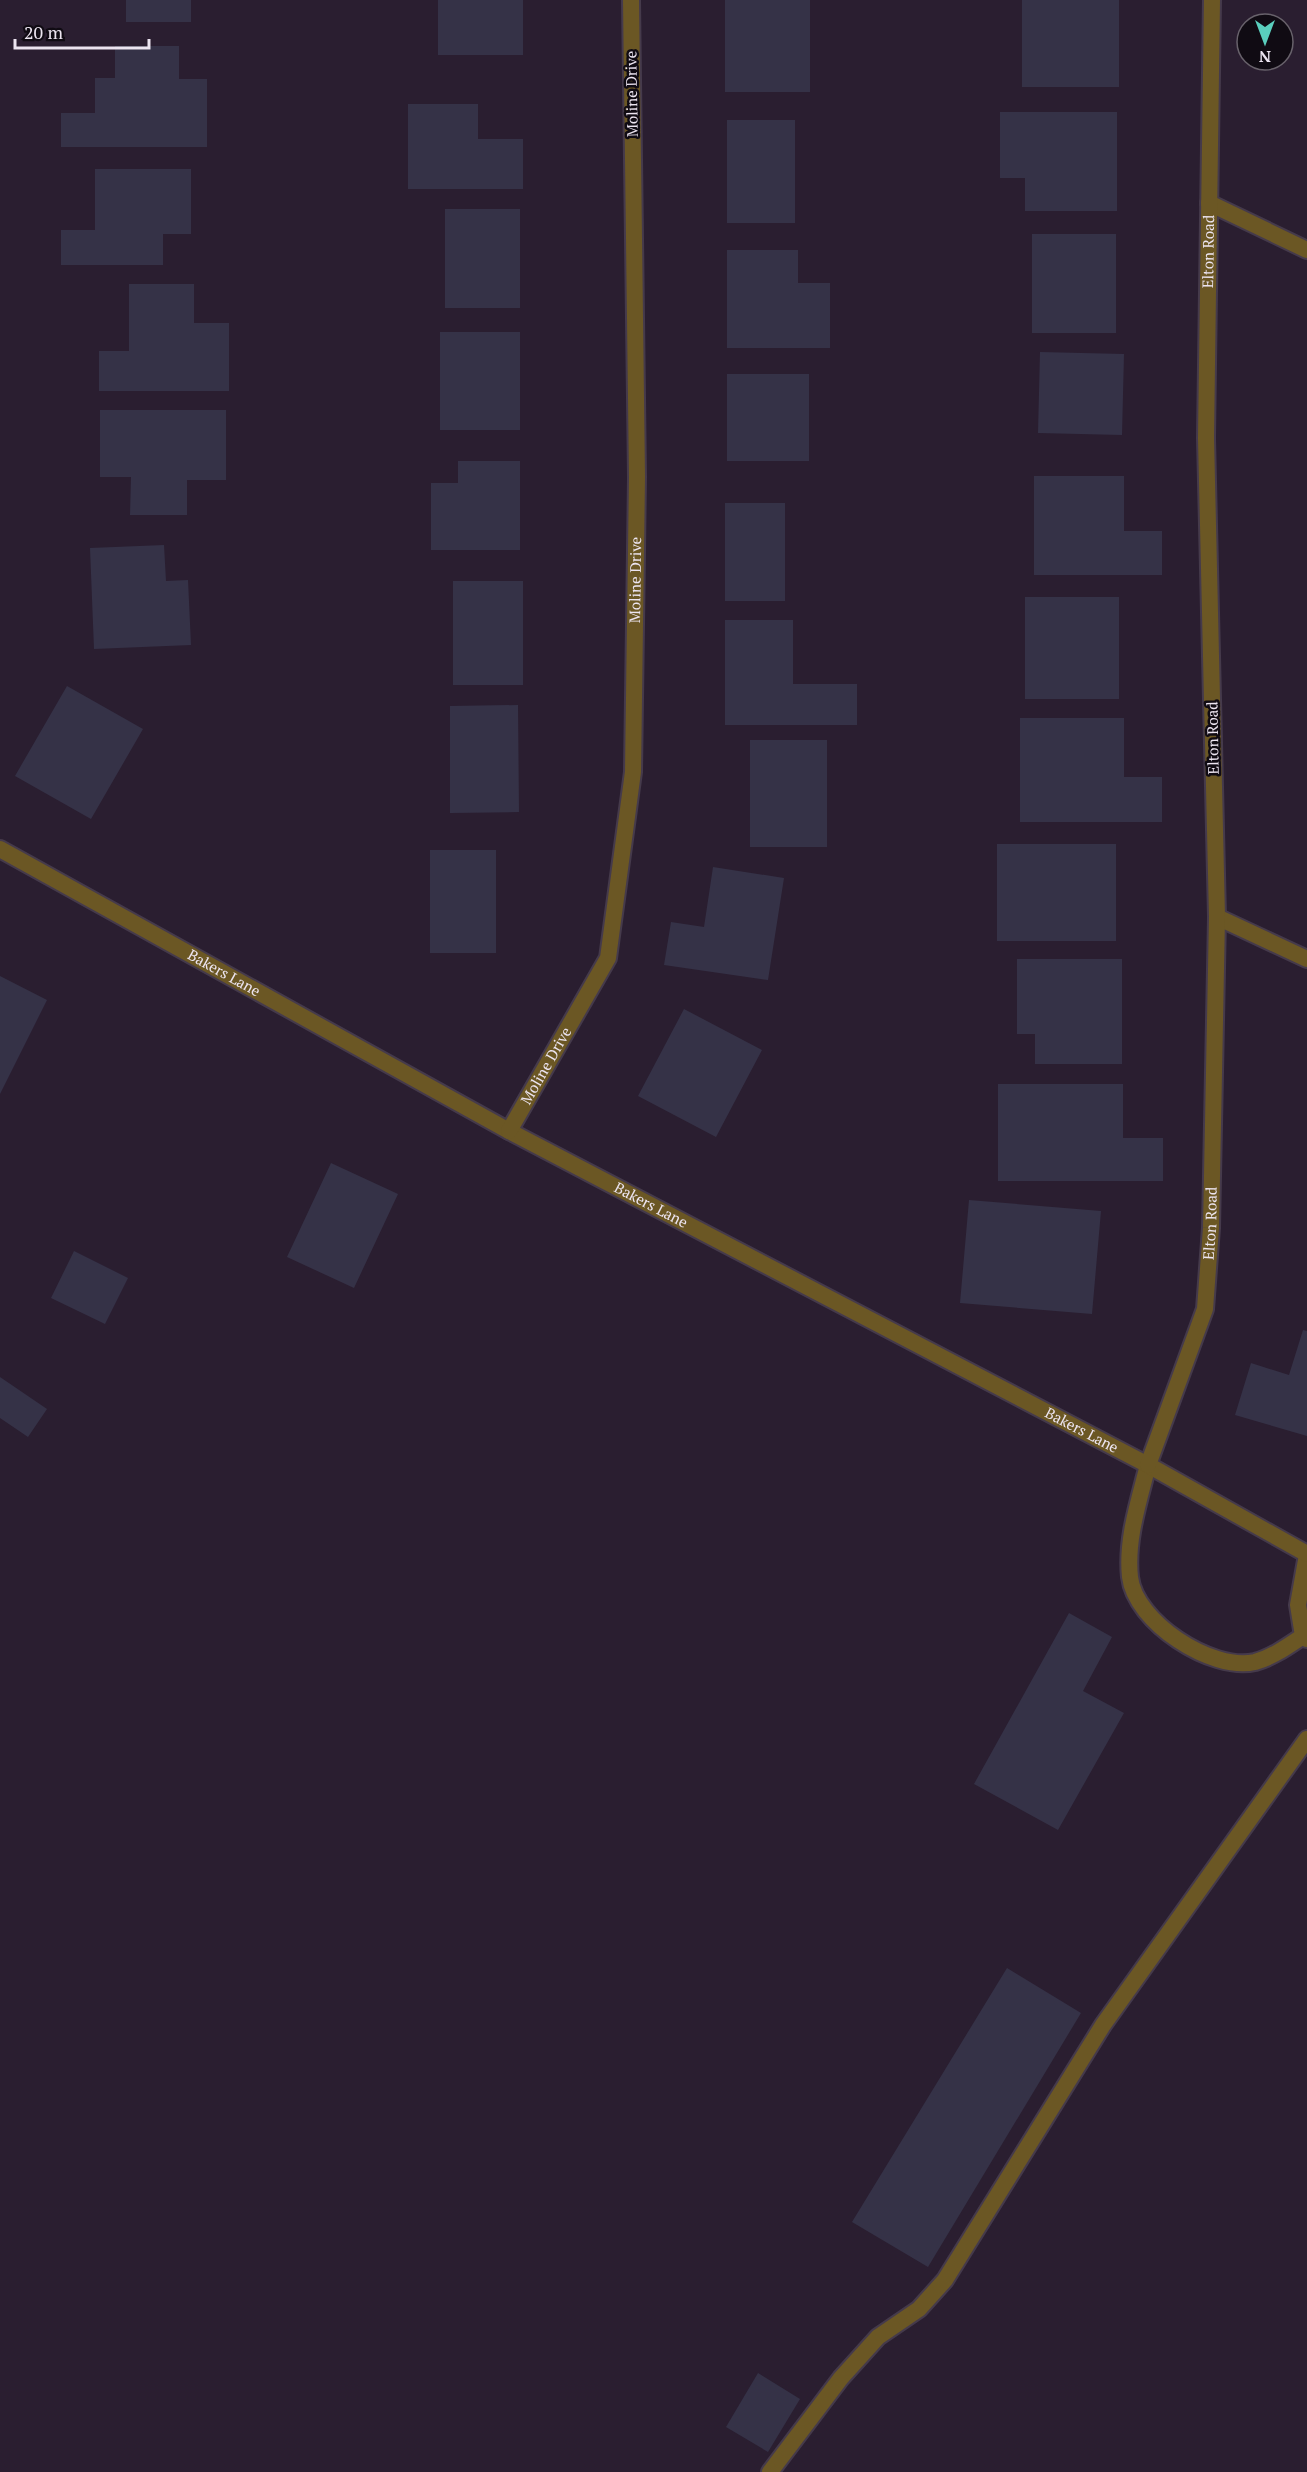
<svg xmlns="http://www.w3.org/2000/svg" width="1307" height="2472" font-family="'PT Serif',serif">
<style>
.building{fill:#353247}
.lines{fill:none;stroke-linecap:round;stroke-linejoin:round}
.service-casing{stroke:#453a4b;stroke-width:20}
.minor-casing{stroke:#453a4b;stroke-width:20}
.service{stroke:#6b5724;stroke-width:16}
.minor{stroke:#6b5724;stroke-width:16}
.labels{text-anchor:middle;stroke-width:5;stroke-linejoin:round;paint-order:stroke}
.street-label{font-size:15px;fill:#ece4f0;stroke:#100b13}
</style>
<rect width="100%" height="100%" fill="#2a1e30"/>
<path class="building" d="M126 0H191V22H126Z
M438 0H523V55H438Z
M725 0H810V92H725Z
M1022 0H1119V87H1022Z
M115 46H179V79H207V147H61V113H95V78H115Z
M408 104H478V139H523V189H408Z
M1000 112H1117V211H1025V178H1000Z
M727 120H795V223H727Z
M95 169H191V234H163V265H61V230H95Z
M445 209H520V308H445Z
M1032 234H1116V333H1032Z
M727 250H798V283H830V348H727Z
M129 284H194V323H229V391H99V351H129Z
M440 332H520V430H440Z
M1040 352 1124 354 1122 435 1038 433Z
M727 374H809V461H727Z
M100 410H226V480H187V515H130L131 477H100Z
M458 461H520V550H431V483H458Z
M1034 476H1124V531H1162V575H1034Z
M725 503H785V601H725Z
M164 545 166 581 188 580 191 645 94 649 90 548Z
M453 581H523V685H453Z
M1025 597H1119V699H1025Z
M725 620H793V684H857V725H725Z
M67 686 143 729 91 819 15 776Z
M518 705 519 812 450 813V706Z
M1020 718H1124V777H1162V822H1020Z
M750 740H827V847H750Z
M997 844H1116V941H997Z
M430 850H496V953H430Z
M713 867 784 878 768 980 664 965 671 922 704 927Z
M1017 959H1122V1064H1035V1034H1017Z
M0 976 47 1000 0 1094Z
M684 1009 762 1050 716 1137 638 1096Z
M998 1084H1123V1138H1163V1181H998Z
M331 1163 398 1194 354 1288 287 1257Z
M969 1200 1101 1211 1092 1314 960 1303Z
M74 1251 128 1278 105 1324 51 1298Z
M1303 1330 1307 1331V1436L1235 1415 1251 1363 1289 1375Z
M0 1377 47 1409 28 1437 0 1418Z
M1069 1613 1112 1637 1083 1691 1124 1713 1058 1830 974 1784Z
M1007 1968 1081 2013 928 2267 852 2222Z
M758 2373 800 2399 768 2452 726 2427Z"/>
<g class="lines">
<g class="service-casing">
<path id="service" d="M1148 1465C1139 1501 1126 1539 1130 1577 1135 1622 1212 1672 1255 1662 1273 1657 1288 1646 1303 1636
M1307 1555 1298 1605 1303 1636 1307 1639
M770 2472 841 2378 878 2337 919 2309 945 2280 1103 2025 1307 1739"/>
</g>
<g class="minor-casing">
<g id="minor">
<path d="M1209 203 1307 250"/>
<path id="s1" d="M0 849 509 1131 1148 1465 1307 1554"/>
<path d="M1217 917 1307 959"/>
<path id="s2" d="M509 1131 608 958 633 772 637 477 631 0"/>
<path id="s3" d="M1148 1465 1205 1309 1211 1228 1217 917 1206 438 1212 0"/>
</g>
</g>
<use href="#service" class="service"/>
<use href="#minor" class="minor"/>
</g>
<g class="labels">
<g class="street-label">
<text transform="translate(632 94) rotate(-91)" y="5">Moline Drive</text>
<text dy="5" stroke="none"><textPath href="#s3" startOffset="1224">Elton Road</textPath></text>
<text dy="5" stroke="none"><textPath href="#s2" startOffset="579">Moline Drive</textPath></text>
<text transform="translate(1213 738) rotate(-91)" y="5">Elton Road</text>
<text dy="5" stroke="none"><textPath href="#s1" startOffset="256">Bakers Lane</textPath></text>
<text dy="5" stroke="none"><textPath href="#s2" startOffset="75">Moline Drive</textPath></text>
<text dy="5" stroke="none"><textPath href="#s1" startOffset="742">Bakers Lane</textPath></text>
<text dy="5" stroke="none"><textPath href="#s3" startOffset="252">Elton Road</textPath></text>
<text dy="5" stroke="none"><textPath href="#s1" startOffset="1228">Bakers Lane</textPath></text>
</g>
</g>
<g transform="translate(1265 42) rotate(180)"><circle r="28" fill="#100b13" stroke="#68626b" stroke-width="1.5"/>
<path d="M0-4.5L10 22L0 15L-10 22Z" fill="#5acebd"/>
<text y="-9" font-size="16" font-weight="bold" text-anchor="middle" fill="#ece4f0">N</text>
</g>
<path d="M15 39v9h134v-9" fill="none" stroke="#ece4f0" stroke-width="3"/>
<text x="24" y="39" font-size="18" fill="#ece4f0" stroke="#100b13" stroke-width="4.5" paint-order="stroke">20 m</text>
</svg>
